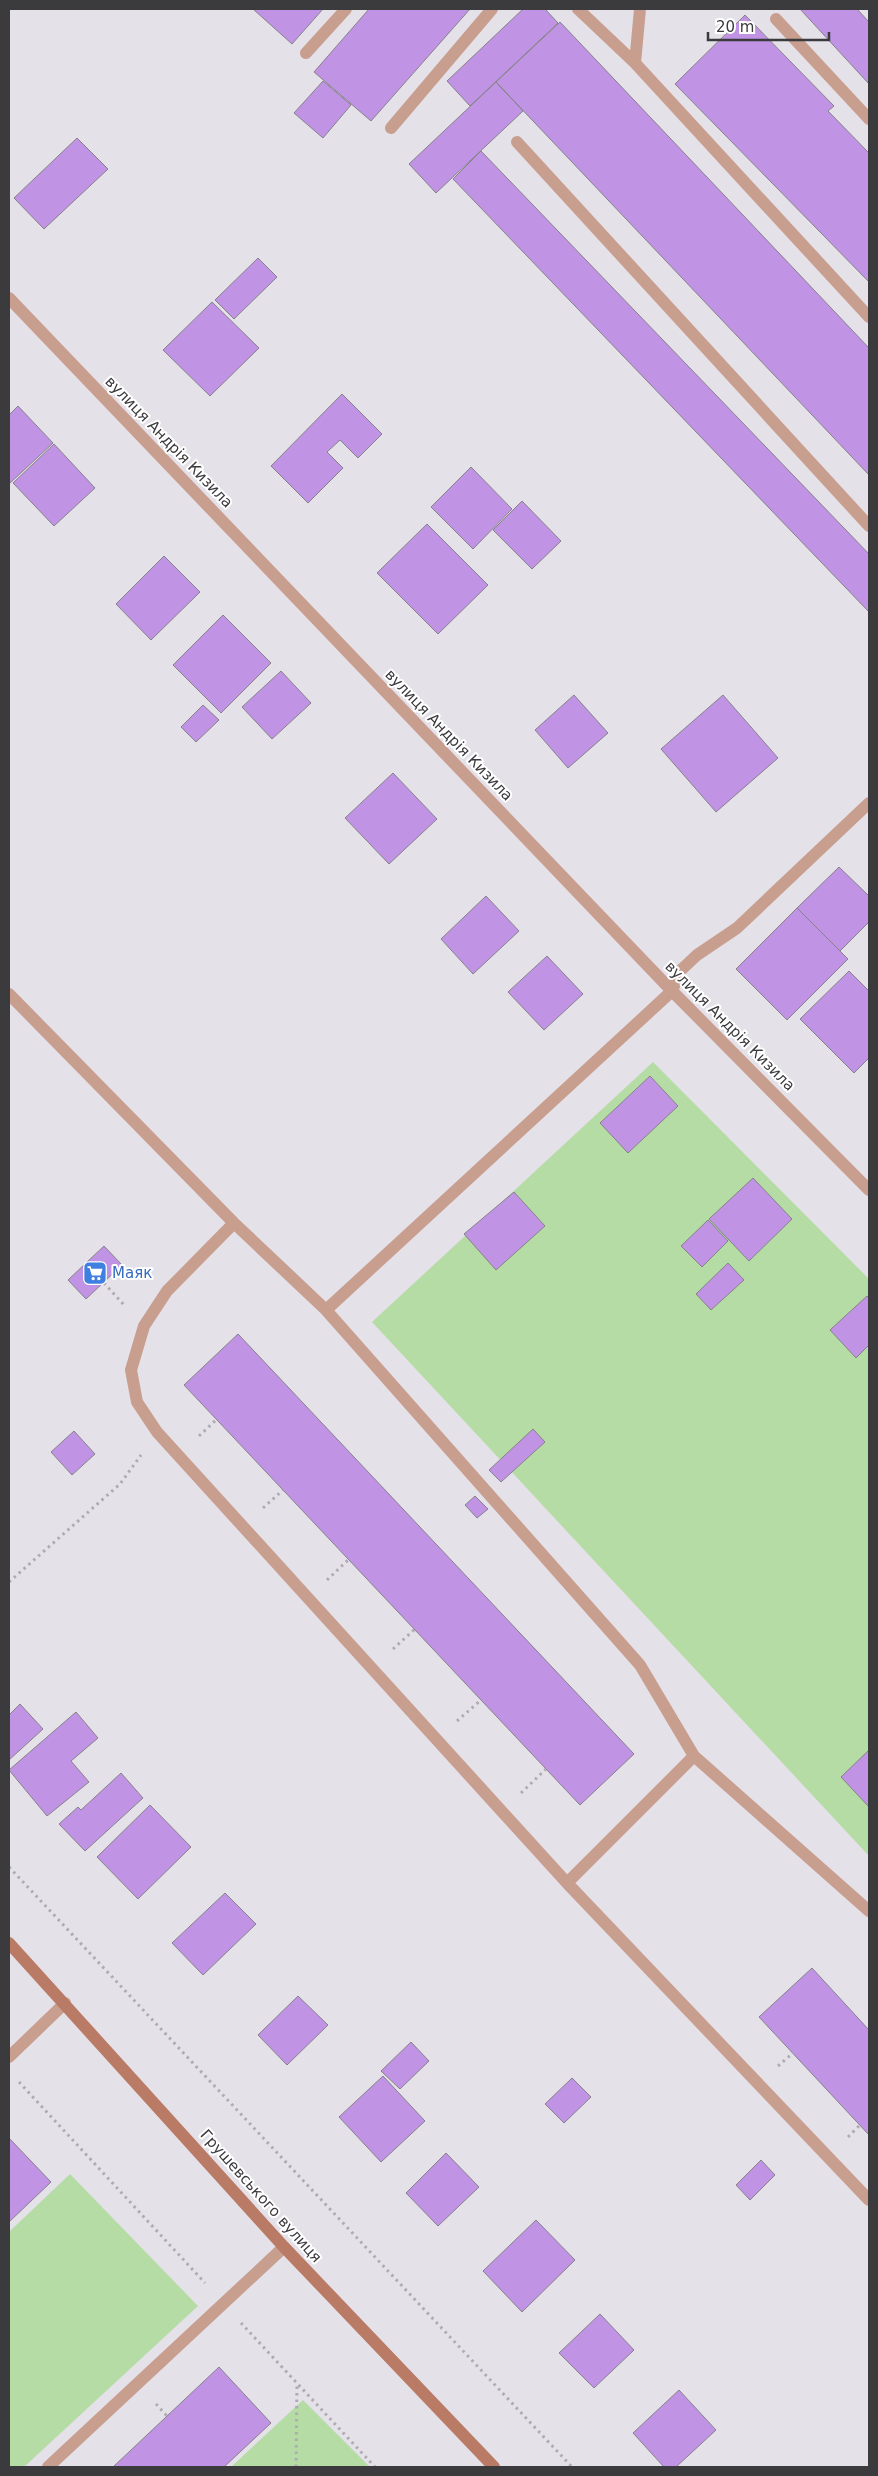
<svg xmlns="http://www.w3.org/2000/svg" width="878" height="2476" font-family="'DejaVu Sans',sans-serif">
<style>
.green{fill:#b5dca4}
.building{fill:#c093e4;stroke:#86828a}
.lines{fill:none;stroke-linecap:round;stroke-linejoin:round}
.path{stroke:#aeabb2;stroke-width:3;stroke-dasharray:2.5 4;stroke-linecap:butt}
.lane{stroke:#c89e8f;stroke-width:12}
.street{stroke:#c89e8f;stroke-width:12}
.secondary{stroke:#b97b65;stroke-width:12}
.labels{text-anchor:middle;stroke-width:4;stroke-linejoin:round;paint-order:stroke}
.street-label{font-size:15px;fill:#3b3a3d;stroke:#fff}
.shop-label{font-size:15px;fill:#366cbe;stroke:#fff;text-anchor:start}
</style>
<rect width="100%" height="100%" fill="#e5e1e9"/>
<path class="green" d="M653 1062 869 1279V1856L372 1322Z
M70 2174 198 2306 24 2467H9V2232Z
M303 2400 370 2467H231Z"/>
<path class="building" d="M253 9H323L292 44Z
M369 9H470L371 121 314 72Z
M523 9H545L558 23 470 106 447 81Z
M800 9H857L869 22V84Z
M745 15 834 106 828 111 869 153V282L675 84Z
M560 22 869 348V475L496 82Z
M323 81 351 105 323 138 294 113Z
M496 82 523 111 436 193 409 164Z
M77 138 108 169 44 229 14 198Z
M481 151 869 554V612L453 179Z
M258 258 277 277 234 319 215 300Z
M212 302 259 348 210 396 163 350Z
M342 394 382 434 358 458 340 440 327 452 343 468 308 503 271 466Z
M18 406 53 443 9 484V415Z
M54 444 95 488 54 526 13 483Z
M471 467 512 509 473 549 431 507Z
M522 501 561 541 532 569 493 530Z
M427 524 488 585 438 634 377 573Z
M164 556 200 592 151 640 116 604Z
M223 615 271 663 221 713 173 665Z
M281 671 311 703 272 739 242 707Z
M574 695 608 733 568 768 535 730Z
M723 695 778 758 716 812 661 749Z
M203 705 219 720 196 742 181 727Z
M393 773 437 819 389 864 345 818Z
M839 867 869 896V922L840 951 797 908Z
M486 896 519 931 473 974 441 939Z
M797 908 848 959 787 1020 736 969Z
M547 956 583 994 544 1030 508 992Z
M849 971 869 991V1058L854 1073 800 1019Z
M650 1076 678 1106 628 1153 600 1123Z
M753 1178 792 1219 749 1261 709 1219Z
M514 1192 545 1226 496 1270 464 1234Z
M708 1220 728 1241 702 1267 681 1246Z
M104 1246 122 1265 86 1299 68 1280Z
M728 1263 744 1280 711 1310 696 1294Z
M867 1296 869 1298V1345L856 1358 830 1330Z
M238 1334 634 1754 580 1805 184 1385Z
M533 1429 545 1442 501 1482 489 1470Z
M74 1431 95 1454 72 1475 51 1452Z
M475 1496 488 1509 477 1518 465 1505Z
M20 1704 43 1729 9 1760V1715Z
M76 1712 98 1738 71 1761 89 1782 47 1816 9 1770Z
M869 1750V1807L841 1777Z
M121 1773 143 1798 85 1851 59 1824 78 1807 81 1810Z
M150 1805 191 1847 138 1899 97 1857Z
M225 1893 256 1924 203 1975 172 1943Z
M812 1968 869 2030V2135L759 2017Z
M298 1996 328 2025 287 2065 258 2035Z
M411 2042 429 2061 400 2089 381 2071Z
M383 2076 425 2121 381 2162 339 2117Z
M572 2078 591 2097 564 2123 545 2104Z
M9 2138 51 2182 9 2222Z
M446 2153 479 2187 438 2226 406 2193Z
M761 2160 775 2175 750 2200 736 2185Z
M536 2220 575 2260 522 2312 483 2271Z
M600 2314 634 2350 594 2388 559 2353Z
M219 2367 271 2423 224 2467H113Z
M679 2390 716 2430 676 2467H664L633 2433Z"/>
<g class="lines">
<path class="path" d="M104 1283 125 1306
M199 1436 217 1419
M263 1508 283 1490
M327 1580 349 1559
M9 1582 120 1484 141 1455
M393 1649 415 1629
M457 1721 481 1700
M521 1793 546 1769
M9 1867 572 2467
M778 2066 793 2053
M19 2082 205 2283
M848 2137 860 2125
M241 2323 375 2467
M156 2404 167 2416
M296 2467 297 2383"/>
<path class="lane" d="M578 9 635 63
M640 9 635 63 869 317
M776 19 869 119
M306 53 346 9
M391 128 492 9
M517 142 869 526
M9 994 234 1223 326 1310 640 1665 694 1756 869 1911
M234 1223 167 1291 144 1326 131 1370 137 1402 157 1432 567 1883 869 2200
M326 1310 672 991 680 971 697 955 737 928 869 803
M567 1883 694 1756
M9 2057 65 2003
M48 2467 284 2247"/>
<path class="street" d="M9 298 672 991 869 1190"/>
<path class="secondary" d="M9 1943 284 2247 494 2467"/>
</g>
<defs>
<g id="supermarket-square" transform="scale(1.25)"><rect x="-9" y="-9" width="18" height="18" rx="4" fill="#3f7fe0" stroke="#fff"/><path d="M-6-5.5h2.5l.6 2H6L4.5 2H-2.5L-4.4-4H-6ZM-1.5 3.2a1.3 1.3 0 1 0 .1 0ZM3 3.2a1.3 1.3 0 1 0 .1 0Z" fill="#fff"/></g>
</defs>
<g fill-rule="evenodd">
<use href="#supermarket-square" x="95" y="1273"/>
</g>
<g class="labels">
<g class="street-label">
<text transform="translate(169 442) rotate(46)" y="5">вулиця Андрія Кизила</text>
<text transform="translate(449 735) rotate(46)" y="5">вулиця Андрія Кизила</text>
<text transform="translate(730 1026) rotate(45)" y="5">вулиця Андрія Кизила</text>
<text transform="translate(261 2196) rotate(48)" y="5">Грушевського вулиця</text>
</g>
<g class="shop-label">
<text x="112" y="1278">Маяк</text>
</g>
</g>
<rect width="878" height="2476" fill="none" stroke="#3b3a3d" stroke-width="20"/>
<path d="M708 32v8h121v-8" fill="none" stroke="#3b3a3d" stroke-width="2.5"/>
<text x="716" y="32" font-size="15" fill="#3b3a3d" stroke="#ffffff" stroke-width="4" paint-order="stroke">20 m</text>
</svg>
